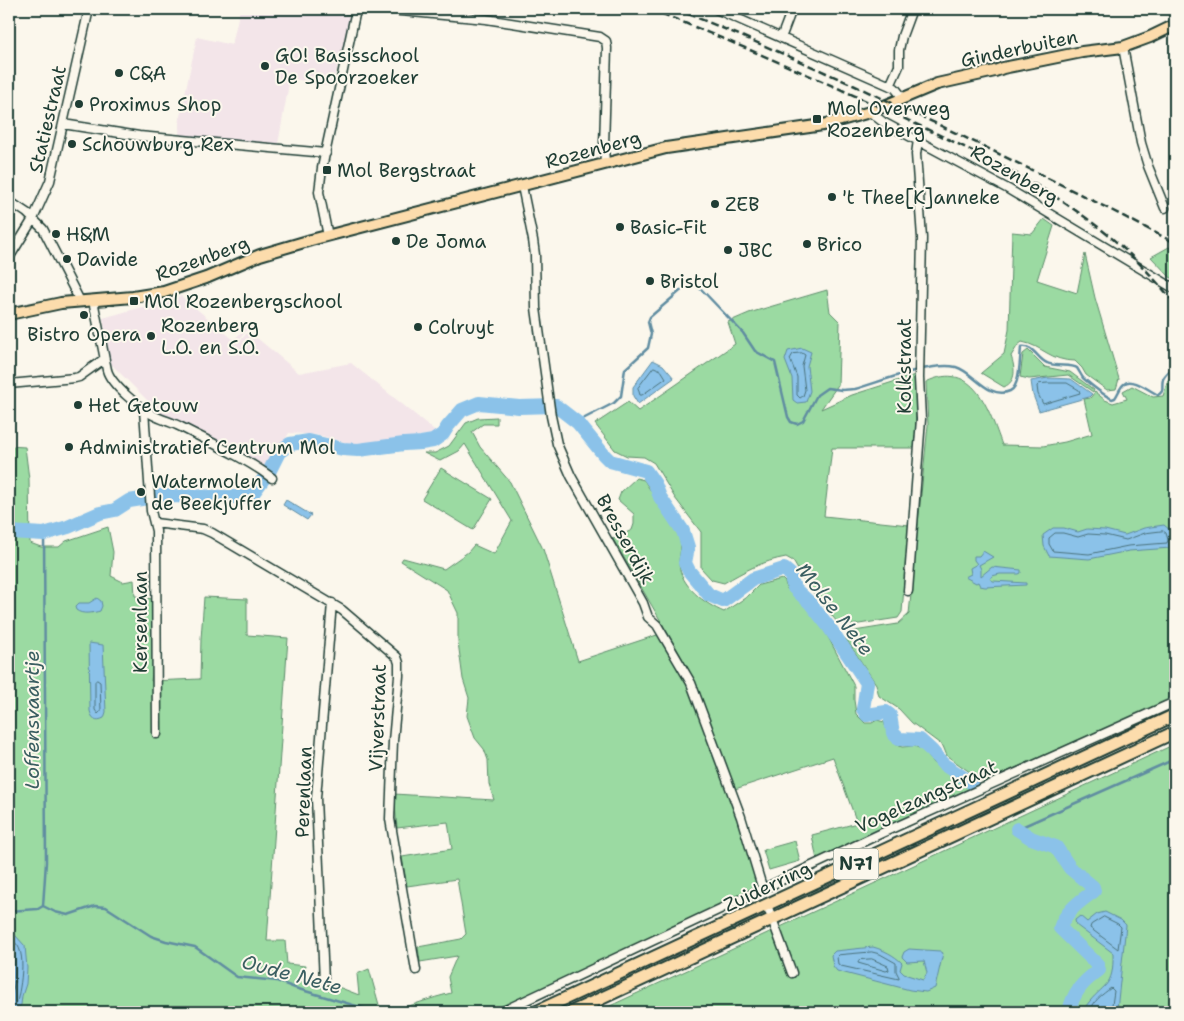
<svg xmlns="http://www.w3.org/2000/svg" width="1184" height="1021" font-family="'Shantell Sans',sans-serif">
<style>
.built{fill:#f3e5e9}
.green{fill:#9bdaa2;stroke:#5d8c6b}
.water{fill:#8bc2e9;stroke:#608da1}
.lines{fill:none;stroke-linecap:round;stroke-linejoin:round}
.shore{stroke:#4a727c;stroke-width:1}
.stream{stroke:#608da1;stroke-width:2.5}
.river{stroke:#8bc2e9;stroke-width:14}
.minor-casing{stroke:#1f3d34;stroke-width:11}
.major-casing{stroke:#1f3d34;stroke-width:14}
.highway-casing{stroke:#1f3d34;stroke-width:15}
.minor{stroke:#fbf7ec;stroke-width:8}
.major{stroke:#fcdcac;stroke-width:10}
.highway{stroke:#fcdcac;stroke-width:11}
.rail{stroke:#1f3d34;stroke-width:2.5;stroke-dasharray:8 4;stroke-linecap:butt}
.poi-dot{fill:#1f3d34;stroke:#fbf7ec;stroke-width:2}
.labels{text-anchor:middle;stroke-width:4;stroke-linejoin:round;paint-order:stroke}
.shield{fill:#fbf7ec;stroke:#61756b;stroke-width:1}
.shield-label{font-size:18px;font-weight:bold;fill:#1f3d34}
.street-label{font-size:19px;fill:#1f3d34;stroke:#fbf7ec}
.poi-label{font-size:19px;fill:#1f3d34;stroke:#fbf7ec;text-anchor:start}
.water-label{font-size:20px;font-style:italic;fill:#3a5e61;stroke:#fbf7ec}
</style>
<rect width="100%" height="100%" fill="#fbf7ec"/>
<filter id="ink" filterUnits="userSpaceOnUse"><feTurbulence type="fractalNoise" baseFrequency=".02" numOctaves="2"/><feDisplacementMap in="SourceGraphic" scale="10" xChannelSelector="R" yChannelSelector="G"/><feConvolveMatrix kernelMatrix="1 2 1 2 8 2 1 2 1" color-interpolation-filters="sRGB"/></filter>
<g filter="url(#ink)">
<path class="built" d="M240 9H317L349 16 350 19 332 87 290 78 278 144 179 135 180 117 197 37 232 45Z
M181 296 234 340 245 328 247 330 237 342 238 343 248 332 251 333 299 373 351 363 438 433 359 446 318 435 289 433 267 470 168 416 162 415 110 363 103 318Z"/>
<path class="green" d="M1044 219 1054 226 1037 280 1077 293 1085 254 1095 298 1119 379 1116 389 1107 390 1086 375 1082 368 1075 361C1050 361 1043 346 1022 342L1018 345 1011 356C1015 368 1017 381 1004 387L981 373 1004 354 1009 330 1012 232 1032 234Z
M1169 247 1175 250V280L1170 277 1151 257Z
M827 290 830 312 840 322 838 385 821 409 852 395 915 375 916 448H832L824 516 909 525 902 612 898 618 846 626 837 622 805 582 793 561 786 557C763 561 744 571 724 583L712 580 701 568V532L675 498 654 463 644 457 627 456 615 450 595 424 628 402 638 411 735 344 728 322 749 313Z
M1028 350 1045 367 1070 372 1094 390 1093 392 1068 375 1029 379 1020 377 1023 354Z
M1175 372V696L984 782 947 756 943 746 912 723 899 709 879 696 876 684 846 639 848 632 898 624 909 614 928 425 926 382C974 359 989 410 1002 445L1043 446 1065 442 1092 434 1084 399 1090 398 1095 392 1105 400 1113 403 1127 399 1123 391 1132 386 1153 397 1163 396 1168 380Z
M497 417V424H483L472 432 480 447 510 482 543 549 578 661 660 634 683 674 699 714 729 793 758 886 756 889 492 1012H390C411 1006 430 998 451 993L448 977 457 956 420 962 418 947 461 939 466 934 457 879 407 886 402 857 452 849 448 822 397 828 394 794 494 800 489 784 488 760 484 749 475 738 467 716 469 698 463 679 458 642V613L447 590 401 561 403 558 444 569 468 552 474 545 494 554 512 521 465 444 459 451 440 461 424 453H435L449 446 466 423 478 418Z
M9 446 25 447 29 479 30 543 41 547H59L66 541 108 527 113 552 111 576 123 582 134 580 135 596 152 599 154 655 151 681 200 679 201 639 204 597 247 599V635L288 638 267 941H285L287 964 305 966 304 977 313 978 319 983H328L359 995 357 974 369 969 381 1012H383H9Z
M441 468 492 499 473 530 422 499Z
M636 478 644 480C654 497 672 520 679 537 683 549 679 553 679 563 680 586 705 604 724 612L748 596 759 585 782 579 785 582 787 589 797 596 812 613 827 635 854 686V700L856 714 865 723H872L877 720 884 722 889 737 895 744 902 747 914 746 924 750 933 763 971 788 817 860 812 835 857 823 833 757 735 789 697 686 680 654 613 539 632 530 634 524V514L618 500 621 492Z
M1175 744V1012H597Z
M795 841 800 861 769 870 763 850Z"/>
<path class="water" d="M802 348 811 352 807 366 810 391 806 402 797 403 793 400 792 378 785 360 788 351Z
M653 360 663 365 674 378 638 404 633 396V387Z
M1048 378 1071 379 1092 394 1089 397 1039 411 1033 395 1031 381Z
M286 500 311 515 307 520 283 505Z
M1164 525 1170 530 1175 543 1171 548 1129 551 1089 559 1049 556 1044 546 1043 535 1053 528H1064L1078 532 1087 529 1105 530 1125 535 1144 528Z
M983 551 993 557 979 565 981 569V576L992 567 1021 570V573L1019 574H1000L992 576 990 579 993 581 1026 583V585L985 587 980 586 978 582 976 583 965 577 971 574 970 568 977 564 974 560V556H979Z
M97 598 101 601 102 606 100 611C93 613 82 615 76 610L75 607 79 603H89Z
M89 643 103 645 106 712 104 718C96 722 92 719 90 711Z
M1105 912 1121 920 1126 925 1117 1010 1116 1012H1087L1086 1006C1104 982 1114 989 1113 953L1076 925 1075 920 1080 916 1087 922 1097 914Z
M9 935H15L25 946 27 968 26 984 22 996 21 1005 16 1011 9 1012Z
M873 947C884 950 894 955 902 963L900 970 904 974 923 980 927 973 924 961 907 962 902 957 904 952 909 949 940 951 943 953 935 988 926 992 910 990 837 971 833 966 831 955 835 951Z"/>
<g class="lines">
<path class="shore" d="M802 353 805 355 802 366 805 390 803 396 800 398 797 395V377L790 359 793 354Z
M654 367 661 370 666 378 642 395H640L638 388Z
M1048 383H1067L1079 390 1080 393 1043 404 1038 394 1037 386 1039 384Z
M1163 531 1166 533 1168 540 1167 543 1128 546 1089 554 1053 551 1049 544V538L1055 533H1063L1078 537 1088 534 1105 535 1126 540 1145 533Z
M97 680 100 682 101 711 98 714 95 710V682Z
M1104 917 1118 924 1121 927 1118 949 1090 928 1091 925Z
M9 940C30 942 20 989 17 1002 15 1006 12 1007 12 1012
M9 947 14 951C16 969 16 986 9 1002
M872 952 880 954 896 963V971L899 977V979L841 966 838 964 837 957 839 955Z
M872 959 888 966 889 970 886 971 858 963 859 960Z
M1091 1012C1091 1002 1103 994 1111 988L1114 991 1111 1012"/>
<path class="stream" d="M577 422 614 403 621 396 625 369 648 348 651 334 648 322 650 317 686 286 694 284 702 290 743 333 755 351 775 362 788 417 791 422 797 424 803 421 817 395 827 388 842 390 855 389C880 382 932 361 956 367 974 372 988 400 1010 391 1020 387 1020 357 1021 347 1034 345 1037 359 1047 363 1055 367 1072 364 1077 368 1079 371 1081 375 1083 378 1092 386 1102 394 1112 399L1115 398C1118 394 1120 387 1124 384 1131 376 1150 391 1158 395 1165 391 1161 387 1163 379 1165 374 1171 370 1175 365
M1017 829 1175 759
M43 906 46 862 44 534
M43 906 55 912 68 915 95 906 106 907 151 936 166 941 195 947 237 977 277 981 295 988 377 1012
M9 911 38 909 43 906"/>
<path class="river" d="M9 532 44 534 68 527 100 513 115 510 129 501 160 496 243 497 254 492 270 470 279 452 290 444 309 441 343 449 358 450 404 444 421 443 433 441 443 434 448 426 462 410 479 403 519 407 556 406 578 423 604 455 610 461 646 471 655 484 660 497 683 531 688 547 685 563 689 571 709 595 723 601 753 579 784 569 790 574 794 588 810 603 829 627 867 683 863 709 867 715 886 712 890 715 893 733 899 739 920 740 932 751 943 764 972 783
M1017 829 1031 838 1056 847 1070 868 1093 887 1094 891C1080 901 1065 912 1060 928L1097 964 1099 970C1083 982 1073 992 1069 1012"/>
<g class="minor-casing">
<path id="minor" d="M346 9H364
M380 9 486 19 600 37 606 41 607 48 604 146 605 164
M716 9 895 88 903 98
M781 38 792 9
M1123 47 1141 143 1148 166 1165 208
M890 86 899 66V50L902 36 912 9
M870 112 883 122 1008 189 1175 289
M63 124 139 136 326 153
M522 186 533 240 535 255 536 308 551 416 557 444 571 476 643 603 648 617 657 625 691 683 741 817 763 890
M9 201 27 213 43 229 80 301
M328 236 319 192 322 168 356 10
M9 258 33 219 50 181 89 9
M93 300 107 370C111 385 140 408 153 415 162 420 172 422 181 427 212 443 245 458 272 478
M9 384 75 378 79 377 104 359
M144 410 151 511 156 531 157 734
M155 523 203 529 212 533 342 610 397 657 399 663V676L393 741 390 819 416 970
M908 591 921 419 919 378 922 238 916 154 918 140
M767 905 792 973
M324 982 316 798 332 603
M501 1012 882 833 1175 702"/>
</g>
<g class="major-casing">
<path id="major" d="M9 314 61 303 133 297 164 292 206 278 260 255 311 240 666 148 823 125 870 112 937 84 995 71 1003 68 1082 52 1123 47 1150 37 1175 25"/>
</g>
<g class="highway-casing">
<path id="highway" d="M536 1012 1175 715
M572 1012 1175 732"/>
</g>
<use href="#minor" class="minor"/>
<use href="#major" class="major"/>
<use href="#highway" class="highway"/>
<path class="rail" d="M650 9C735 43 820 79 903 118 1008 167 1102 210 1175 304
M676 9C847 78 1012 158 1175 243"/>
</g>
</g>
<g class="poi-dot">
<circle cx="265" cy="66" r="5"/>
<circle cx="119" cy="73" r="5"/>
<circle cx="79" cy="104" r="5"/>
<rect x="812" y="114" width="10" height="10" rx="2.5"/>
<circle cx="72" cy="144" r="5"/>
<rect x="322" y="165" width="10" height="10" rx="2.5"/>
<circle cx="832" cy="197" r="5"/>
<circle cx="715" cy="204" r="5"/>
<circle cx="620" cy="227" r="5"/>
<circle cx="56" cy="234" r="5"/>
<circle cx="396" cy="241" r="5"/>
<circle cx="807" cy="244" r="5"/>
<circle cx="728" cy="250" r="5"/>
<circle cx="67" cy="259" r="5"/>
<circle cx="650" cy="281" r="5"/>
<rect x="129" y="296" width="10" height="10" rx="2.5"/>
<circle cx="84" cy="315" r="5"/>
<circle cx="418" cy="327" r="5"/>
<circle cx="151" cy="336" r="5"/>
<circle cx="78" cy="405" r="5"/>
<circle cx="69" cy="447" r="5"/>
<circle cx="141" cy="492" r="5"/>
</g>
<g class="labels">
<rect class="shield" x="833.5" y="848.5" width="45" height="31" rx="4"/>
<g class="shield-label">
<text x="856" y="870">N71</text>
</g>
<g class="street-label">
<text transform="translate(1019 48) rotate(-12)" y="7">Ginderbuiten</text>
<text transform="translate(47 119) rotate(-77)" y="7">Statiestraat</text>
<text transform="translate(593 149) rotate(-15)" y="7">Rozenberg</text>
<text transform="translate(1015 174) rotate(30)" y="7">Rozenberg</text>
<text transform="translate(202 258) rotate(-20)" y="7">Rozenberg</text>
<text transform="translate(904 366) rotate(-90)" y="7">Kolkstraat</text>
<text transform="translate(626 539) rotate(61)" y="7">Bresserdijk</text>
<text transform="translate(140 622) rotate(-90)" y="7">Kersenlaan</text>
<text transform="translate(377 718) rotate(-88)" y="7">Vijverstraat</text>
<text transform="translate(303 792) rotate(-88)" y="7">Perenlaan</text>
<text transform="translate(926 796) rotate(-24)" y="7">Vogelzangstraat</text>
<text transform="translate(767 886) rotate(-25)" y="7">Zuiderring</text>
</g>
<g class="poi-label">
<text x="275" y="62">GO! Basisschool<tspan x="275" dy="22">De Spoorzoeker</tspan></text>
<text x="129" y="80">C&amp;A</text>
<text x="89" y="111">Proximus Shop</text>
<text x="827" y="115">Mol Overweg<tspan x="827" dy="22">Rozenberg</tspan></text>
<text x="82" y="151">Schouwburg Rex</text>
<text x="337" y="177">Mol Bergstraat</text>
<text x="842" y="204">'t Thee[K]anneke</text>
<text x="725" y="211">ZEB</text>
<text x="630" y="234">Basic-Fit</text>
<text x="66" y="241">H&amp;M</text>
<text x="406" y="248">De Joma</text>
<text x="817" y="251">Brico</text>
<text x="738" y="257">JBC</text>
<text x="77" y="266">Davide</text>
<text x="660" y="288">Bristol</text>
<text x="144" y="308">Mol Rozenbergschool</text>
<text x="161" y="332">Rozenberg<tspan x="161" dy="22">L.O. en S.O.</tspan></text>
<text x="428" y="334">Colruyt</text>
<text x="84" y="341" text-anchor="middle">Bistro Opera</text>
<text x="88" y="412">Het Getouw</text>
<text x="79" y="454">Administratief Centrum Mol</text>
<text x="151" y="488">Watermolen<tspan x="151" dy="22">de Beekjuffer</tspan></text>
</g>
<g class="water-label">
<text transform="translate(835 609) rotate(52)" y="7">Molse Nete</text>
<text transform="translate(32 720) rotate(-90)" y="7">Loffensvaartje</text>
<text transform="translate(292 974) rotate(15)" y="7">Oude Nete</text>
</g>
</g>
<rect width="1184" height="1021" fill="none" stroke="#fbf7ec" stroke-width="30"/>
<rect x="15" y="15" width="1154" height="991" fill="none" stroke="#1f3d34" stroke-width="2" filter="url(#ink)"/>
</svg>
